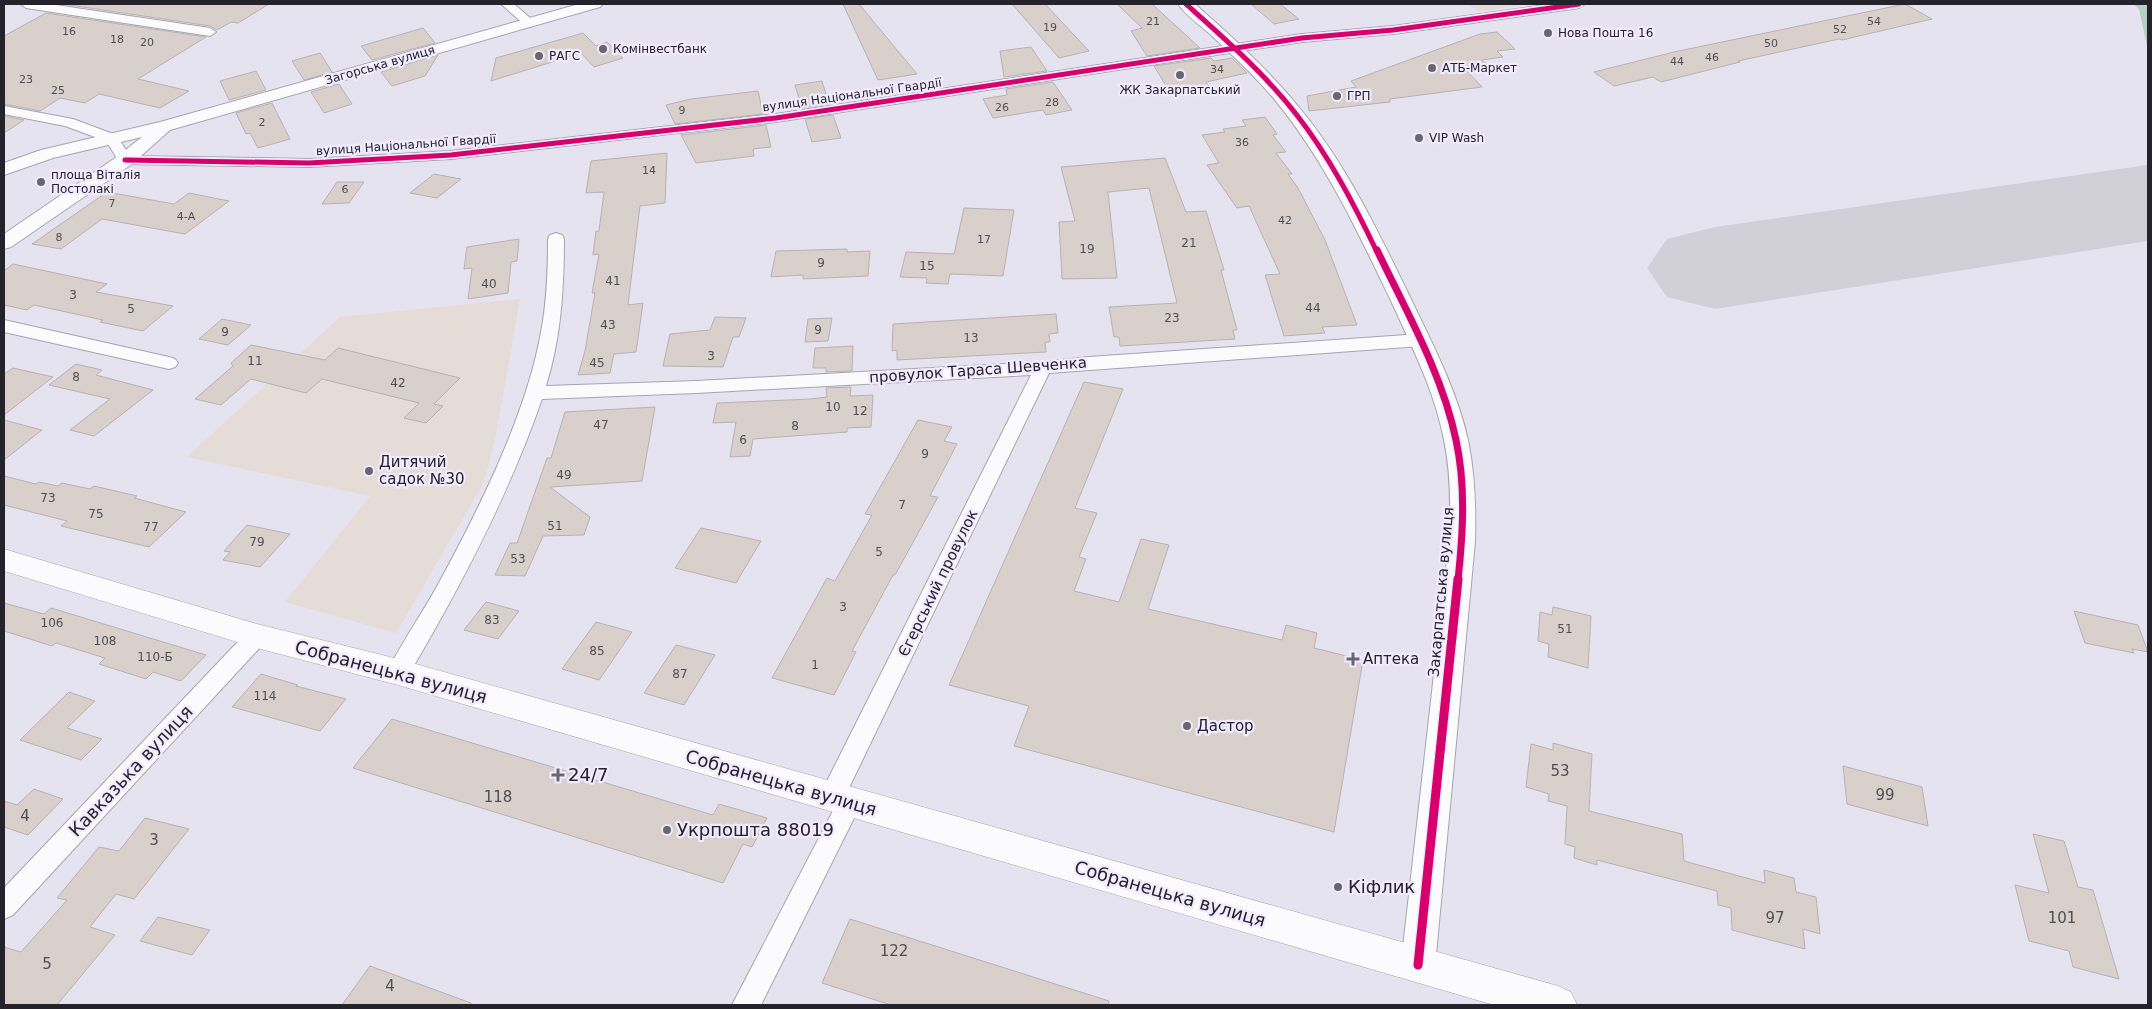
<svg xmlns="http://www.w3.org/2000/svg" width="2152" height="1009" font-family="'DejaVu Sans',sans-serif">
<style>
.education{fill:#e5dbd7}
.green{fill:#b4d0c5}
.lines{fill:none;stroke-linecap:round;stroke-linejoin:round}
.runway{fill:#d1cfd8;fill-rule:evenodd}
.building{fill:#d9d0cc;stroke:#b6b2b4}
.minor-casing{stroke:#a6a4ae;stroke-width:2}
.tertiary-casing{stroke:#a6a4ae;stroke-width:2}
.secondary-casing{stroke:#a6a4ae;stroke-width:1}
.minor{fill:#fbfbfd;fill-rule:evenodd}
.tertiary{fill:#fbfbfd;fill-rule:evenodd}
.secondary{fill:#fbfbfd;fill-rule:evenodd}
.cycleway-far2-casing{stroke:#f0ebff;stroke-width:8}
.cycleway-far1-casing{stroke:#f0ebff;stroke-width:10}
.cycleway-casing{stroke:#f0ebff;stroke-width:12}
.cycleway-far2{stroke:#d6006c;stroke-width:5}
.cycleway-far1{stroke:#d6006c;stroke-width:7}
.cycleway{stroke:#d6006c;stroke-width:9}
.poi-dot{fill:#686670;stroke:#f0ebff;stroke-width:2}
.labels{text-anchor:middle;stroke-width:4.5;stroke-linejoin:round;paint-order:stroke}
.far-number-label{font-size:11px;fill:#514e53}
.far-poi-label{font-size:12px;fill:#24222b;stroke:#f0ebff;text-anchor:start}
.far-street-label{font-size:12px;fill:#24222b;stroke:#f0ebff}
.number-label{font-size:12px;fill:#514e53}
.street-label{font-size:15px;fill:#24222b;stroke:#f0ebff}
.poi-label{font-size:15px;fill:#24222b;stroke:#f0ebff;text-anchor:start}
.near-number-label{font-size:15px;fill:#514e53}
.near-street-label{font-size:18px;fill:#24222b;stroke:#f0ebff}
.near-poi-label{font-size:18px;fill:#24222b;stroke:#f0ebff;text-anchor:start}
</style>
<rect width="100%" height="100%" fill="#e6e3f0"/>
<path class="education" d="M1468 4H1528L1479 12Z
M520 299 495 440 483 484 396 633 285 602 370 496 187 457 340 317Z"/>
<path class="green" d="M2133 4H2148V51L2139 9Z"/>
<g class="lines">
<path class="runway" d="M2148 165V241L1715 309 1667 297 1647 268 1667 239 1715 227Z"/>
</g>
<path class="building" d="M63 4H269L238 23 231 22 217 30 210 26Z
M843 4H859L917 74 878 80Z
M1012 4H1045L1089 51 1059 58Z
M1117 4H1152L1200 48 1147 56 1131 31 1142 28Z
M1251 4H1280L1299 19 1274 24Z
M1905 4 1932 19 1842 40 1839 39 1738 61 1740 62 1661 82 1653 77 1614 86 1594 72 1674 52Z
M46 13 206 37 138 79 189 91 160 108 99 94 85 103 60 98 40 111 4 104V36Z
M423 28 435 43 372 60 361 46Z
M1497 32 1515 49 1497 51 1503 57 1482 60 1489 66 1465 69 1482 87 1390 99V102L1309 111 1307 96 1356 87 1351 81 1480 34Z
M583 33 596 46 607 42 623 58 594 67 581 53 491 81 496 58Z
M1031 47 1047 71 1004 77 1000 51Z
M320 53 332 72 304 80 292 61Z
M438 55 425 76 392 86 381 72Z
M1211 58 1214 61 1232 58 1247 73 1206 82 1210 88 1171 94 1154 66Z
M256 71 266 90 229 100 220 81Z
M822 81 829 104 802 108 795 85Z
M1053 82 1072 110 1046 115 1043 110 993 118 983 99 1007 95 1006 89Z
M339 84 352 104 324 113 311 92Z
M758 91 763 114 675 124 666 105 691 99Z
M272 103 290 139 258 148 250 133 246 134 236 113Z
M833 115 841 138 812 142 805 119Z
M4 116 24 120 4 133Z
M1265 117 1277 134 1273 135 1286 152 1276 153 1292 174H1288L1298 188 1325 240 1357 325 1322 327 1325 333 1284 336 1265 275 1280 274 1249 206 1237 208 1207 165 1219 163 1202 135 1225 132 1223 129 1246 126 1242 120Z
M766 125 771 147 753 149 754 156 696 163 681 135Z
M667 153 665 203 640 206 628 305 643 303 636 352 614 354 610 373 578 375 585 351 595 293H592L599 254 593 255 596 231H599L604 192 586 193 591 161Z
M1165 158 1186 212 1206 211 1224 270H1221L1237 330H1233L1235 339 1120 346 1119 337H1114L1109 307 1177 303 1149 188 1108 192 1117 278 1062 279 1059 222 1075 221 1061 167Z
M434 174 461 179 437 198 410 193Z
M337 182H364L349 203 322 204Z
M107 192 174 204 189 193 229 201 185 234 102 219 61 249 32 244Z
M964 208 1014 210 1003 276 950 274 948 284 926 283 927 278 900 277 906 252 954 254Z
M519 239 517 261 511 262 508 293 468 299 472 268 464 269 467 247Z
M847 249V252L870 251 868 276 803 279V275L771 277 776 251Z
M13 264 107 284 96 292 173 306 143 331 100 322 103 320 34 305 27 310 4 305V271Z
M1056 314 1058 333 1049 334 1050 342H1045L1046 352 897 360V350L892 351 893 324Z
M715 317 746 318 739 337H733L723 367 663 366 670 334 710 330Z
M832 318 828 341 805 342 808 319Z
M222 319 251 325 228 345 199 339Z
M251 345 325 360 338 348 460 378 434 404 443 406 426 423 404 418 419 403 322 379 306 393 251 379 221 405 195 399 233 366 231 363Z
M853 346 852 371 826 372V368H813L815 348Z
M76 364 102 370 96 375 153 390 94 436 70 430 110 399 49 385Z
M13 368 53 377 4 415V374Z
M1084 382 1123 389 1075 508 1097 513 1079 557 1086 559 1074 591 1119 602 1141 539 1169 545 1148 609 1282 640 1286 625 1317 633 1314 648 1363 660 1334 832 1014 746 1029 706 949 685Z
M851 387 850 396 873 395 871 427 847 428V432L753 439 750 456 730 457 736 422 713 423 717 403 811 399 827 397 826 388Z
M655 407 642 481 550 487 590 517 584 535 543 536 525 576 495 575 510 543H517L547 458H551L565 412Z
M4 420 42 430 4 460Z
M918 420 952 427 944 441 957 444 930 496 938 497 895 575H893L852 651 856 652 834 695 772 678 827 578 835 581 872 515 865 514Z
M4 476 36 484 39 482 58 486 62 483 90 489 94 486 137 496 134 498 186 512 149 547 61 526 67 521 4 505Z
M247 525 290 534 260 567 223 560 230 552 224 551Z
M701 528 761 541 736 583 675 568Z
M486 602 519 611 498 639 464 630Z
M4 603 44 614 51 608 206 655 181 681 153 672 146 679 99 664 105 658 56 643 52 646 4 631Z
M1553 607 1591 616 1588 668 1548 657 1549 644 1538 641 1540 612 1552 615Z
M2074 611 2138 625 2148 652 2132 649 2134 653 2085 643Z
M596 622 632 632 599 680 562 669Z
M676 645 715 655 684 705 644 693Z
M261 674 298 685 296 686 346 699 320 731 232 707Z
M69 692 95 701 67 728 102 739 81 760 20 740Z
M392 719 713 815 719 804 767 818 752 847 743 844 723 883 353 768Z
M1553 743 1592 754 1589 811 1682 834 1684 861 1765 883 1764 870 1794 878 1796 892 1816 897 1820 934 1803 929 1805 949 1732 930 1731 908 1718 905 1717 891 1597 860V865L1574 858 1575 847 1565 844 1567 806 1548 801 1549 794 1526 787 1531 744 1553 750Z
M1843 766 1922 787 1928 826 1847 804Z
M34 789 63 799 28 835 4 827V801L17 805Z
M145 818 189 829 134 899 116 894 90 927 115 935 57 1005H4V947L21 952 67 900 57 898 99 847 119 851Z
M2033 834 2064 841 2078 887 2093 890 2119 979 2073 967 2069 951 2029 941 2015 885 2049 893Z
M158 917 210 930 192 955 140 941Z
M850 919 1109 1001 1108 1005H891L822 983Z
M370 966 471 1003V1005H342Z"/>
<g class="lines">
<g class="minor-casing">
<path id="minor" d="M20 4H49L210 28 216 32 210 36 26 8Z
M501 4H514L536 23 530 27 526 26Z
M1554 4H1585L1579 8 1393 34 1302 42 776 122 451 159 309 167 125 164 120 163 106 141 65 126 4 114V106L73 119 116 135 130 156 309 159 451 151 776 114 1302 34 1393 26Z
M556 233 562 235 564 238C564 289 561 338 546 386L696 381 1043 362 1089 357 1421 334 1427 336 1430 340 1427 344 1421 346 1049 373 847 792 850 791 859 794 862 802 761 1005H732L835 807 832 808 823 805 820 797 823 789 1031 375 696 393 542 399C508 497 459 590 406 679L398 681 390 679 387 672C401 644 419 618 435 590 476 515 526 417 541 332 547 301 548 270 548 238L550 235Z
M4 320 169 357 175 359 178 363 175 367 169 369 4 332Z
M257 627 265 630 268 636 265 642 13 915 4 919V888L249 630Z"/>
</g>
<g class="tertiary-casing">
<path id="tertiary" d="M579 4H603L600 7 170 130 132 164 11 247 4 249V234L118 156 142 137 53 158 4 175V163L41 150 160 122Z
M1178 4H1195C1232 37 1270 71 1302 111 1347 166 1379 233 1410 297 1432 343 1457 390 1468 440 1475 474 1476 508 1475 542L1435 965 1430 977 1418 982 1406 977 1401 965 1449 542C1451 508 1451 474 1444 440 1435 392 1412 347 1392 303 1358 232 1325 161 1275 100 1256 77 1233 56 1211 35 1200 25 1186 16 1178 4Z"/>
</g>
<g class="secondary-casing">
<path id="secondary" d="M4 549 257 624 398 659 1558 986 1571 992 1577 1005H1494L398 685 257 648 4 571Z"/>
</g>
<use href="#minor" class="minor"/>
<use href="#tertiary" class="tertiary"/>
<use href="#secondary" class="secondary"/>
<g class="cycleway-far2-casing">
<path id="cycleway-far2" d="M1186 4C1225 39 1264 73 1296 114 1329 156 1354 204 1377 252
M125 160 309 163 451 155 776 118 1302 38 1393 30 1579 4"/>
</g>
<g class="cycleway-far1-casing">
<path id="cycleway-far1" d="M1377 250C1406 311 1442 373 1456 440 1466 486 1463 533 1458 580"/>
</g>
<g class="cycleway-casing">
<path id="cycleway" d="M1418 965 1458 579"/>
</g>
<use href="#cycleway-far2" class="cycleway-far2"/>
<use href="#cycleway-far1" class="cycleway-far1"/>
<use href="#cycleway" class="cycleway"/>
</g>
<g class="poi-dot">
<circle cx="1548" cy="33" r="5"/>
<circle cx="603" cy="49" r="5"/>
<circle cx="539" cy="56" r="5"/>
<circle cx="1432" cy="68" r="5"/>
<circle cx="1180" cy="75" r="5"/>
<circle cx="1337" cy="96" r="5"/>
<circle cx="1419" cy="138" r="5"/>
<circle cx="41" cy="182" r="5"/>
<circle cx="369" cy="471" r="5"/>
<path d="M1350.5 651.5h5v5h5v5h-5v5h-5v-5h-5v-5h5z"/>
<circle cx="1187" cy="726" r="5"/>
<path d="M555.5 767.5h5v5h5v5h-5v5h-5v-5h-5v-5h5z"/>
<circle cx="667" cy="830" r="5"/>
<circle cx="1338" cy="887" r="5"/>
</g>
<g class="labels">
<g class="far-number-label">
<text x="1153" y="25">21</text>
<text x="1874" y="25">54</text>
<text x="1050" y="31">19</text>
<text x="1840" y="33">52</text>
<text x="69" y="35">16</text>
<text x="117" y="43">18</text>
<text x="147" y="46">20</text>
<text x="1771" y="47">50</text>
<text x="1712" y="61">46</text>
<text x="1677" y="65">44</text>
<text x="1217" y="73">34</text>
<text x="26" y="83">23</text>
<text x="58" y="94">25</text>
<text x="1052" y="106">28</text>
<text x="1002" y="111">26</text>
<text x="682" y="114">9</text>
<text x="262" y="126">2</text>
<text x="1242" y="146">36</text>
<text x="649" y="174">14</text>
<text x="345" y="193">6</text>
<text x="112" y="207">7</text>
<text x="186" y="220">4-А</text>
<text x="1285" y="224">42</text>
<text x="59" y="241">8</text>
<text x="984" y="243">17</text>
</g>
<g class="far-poi-label">
<text x="1558" y="37">Нова Пошта 16</text>
<text x="613" y="53">Комінвестбанк</text>
<text x="549" y="60">РАГС</text>
<text x="1442" y="72">АТБ-Маркет</text>
<text x="1180" y="94" text-anchor="middle">ЖК Закарпатський</text>
<text x="1347" y="100">ГРП</text>
<text x="1429" y="142">VIP Wash</text>
<text x="51" y="179">площа Віталія<tspan x="51" dy="14">Постолакі</tspan></text>
</g>
<g class="far-street-label">
<text transform="translate(380 65) rotate(-16)" y="4">Загорська вулиця</text>
<text transform="translate(852 95) rotate(-8)" y="4">вулиця Національної Гвардії</text>
<text transform="translate(406 145) rotate(-4)" y="4">вулиця Національної Гвардії</text>
</g>
<g class="number-label">
<text x="1189" y="247">21</text>
<text x="1087" y="253">19</text>
<text x="821" y="267">9</text>
<text x="927" y="270">15</text>
<text x="613" y="285">41</text>
<text x="489" y="288">40</text>
<text x="73" y="299">3</text>
<text x="1313" y="312">44</text>
<text x="131" y="313">5</text>
<text x="1172" y="322">23</text>
<text x="608" y="329">43</text>
<text x="818" y="334">9</text>
<text x="225" y="336">9</text>
<text x="971" y="342">13</text>
<text x="711" y="360">3</text>
<text x="255" y="365">11</text>
<text x="597" y="367">45</text>
<text x="76" y="381">8</text>
<text x="398" y="387">42</text>
<text x="833" y="411">10</text>
<text x="860" y="415">12</text>
<text x="601" y="429">47</text>
<text x="795" y="430">8</text>
<text x="743" y="444">6</text>
<text x="925" y="458">9</text>
<text x="564" y="479">49</text>
<text x="48" y="502">73</text>
<text x="902" y="509">7</text>
<text x="96" y="518">75</text>
<text x="555" y="530">51</text>
<text x="151" y="531">77</text>
<text x="257" y="546">79</text>
<text x="879" y="556">5</text>
<text x="518" y="563">53</text>
<text x="843" y="611">3</text>
<text x="492" y="624">83</text>
<text x="52" y="627">106</text>
<text x="1565" y="633">51</text>
<text x="105" y="645">108</text>
<text x="597" y="655">85</text>
<text x="155" y="661">110-Б</text>
<text x="815" y="669">1</text>
<text x="680" y="678">87</text>
<text x="265" y="700">114</text>
</g>
<g class="street-label">
<text transform="translate(978 370) rotate(-4)" y="5">провулок Тараса Шевченка</text>
<text transform="translate(938 583) rotate(-64)" y="5">Єгерський провулок</text>
<text transform="translate(1441 592) rotate(-85)" y="5">Закарпатська вулиця</text>
</g>
<g class="poi-label">
<text x="379" y="467">Дитячий<tspan x="379" dy="17">садок №30</tspan></text>
<text x="1363" y="664">Аптека</text>
<text x="1197" y="731">Дастор</text>
</g>
<g class="near-number-label">
<text x="1560" y="776">53</text>
<text x="1885" y="800">99</text>
<text x="498" y="802">118</text>
<text x="25" y="821">4</text>
<text x="154" y="845">3</text>
<text x="1775" y="923">97</text>
<text x="2062" y="923">101</text>
<text x="894" y="956">122</text>
<text x="47" y="969">5</text>
<text x="390" y="991">4</text>
</g>
<g class="near-street-label">
<text transform="translate(391 672) rotate(15)" y="6">Собранецька вулиця</text>
<text transform="translate(131 771) rotate(-47)" y="6">Кавказька вулиця</text>
<text transform="translate(781 783) rotate(16)" y="6">Собранецька вулиця</text>
<text transform="translate(1170 894) rotate(16)" y="6">Собранецька вулиця</text>
</g>
<g class="near-poi-label">
<text x="568" y="781">24/7</text>
<text x="677" y="836">Укрпошта 88019</text>
<text x="1348" y="893">Кіфлик</text>
</g>
</g>
<rect width="2152" height="1009" fill="none" stroke="#24222b" stroke-width="10"/>
</svg>
